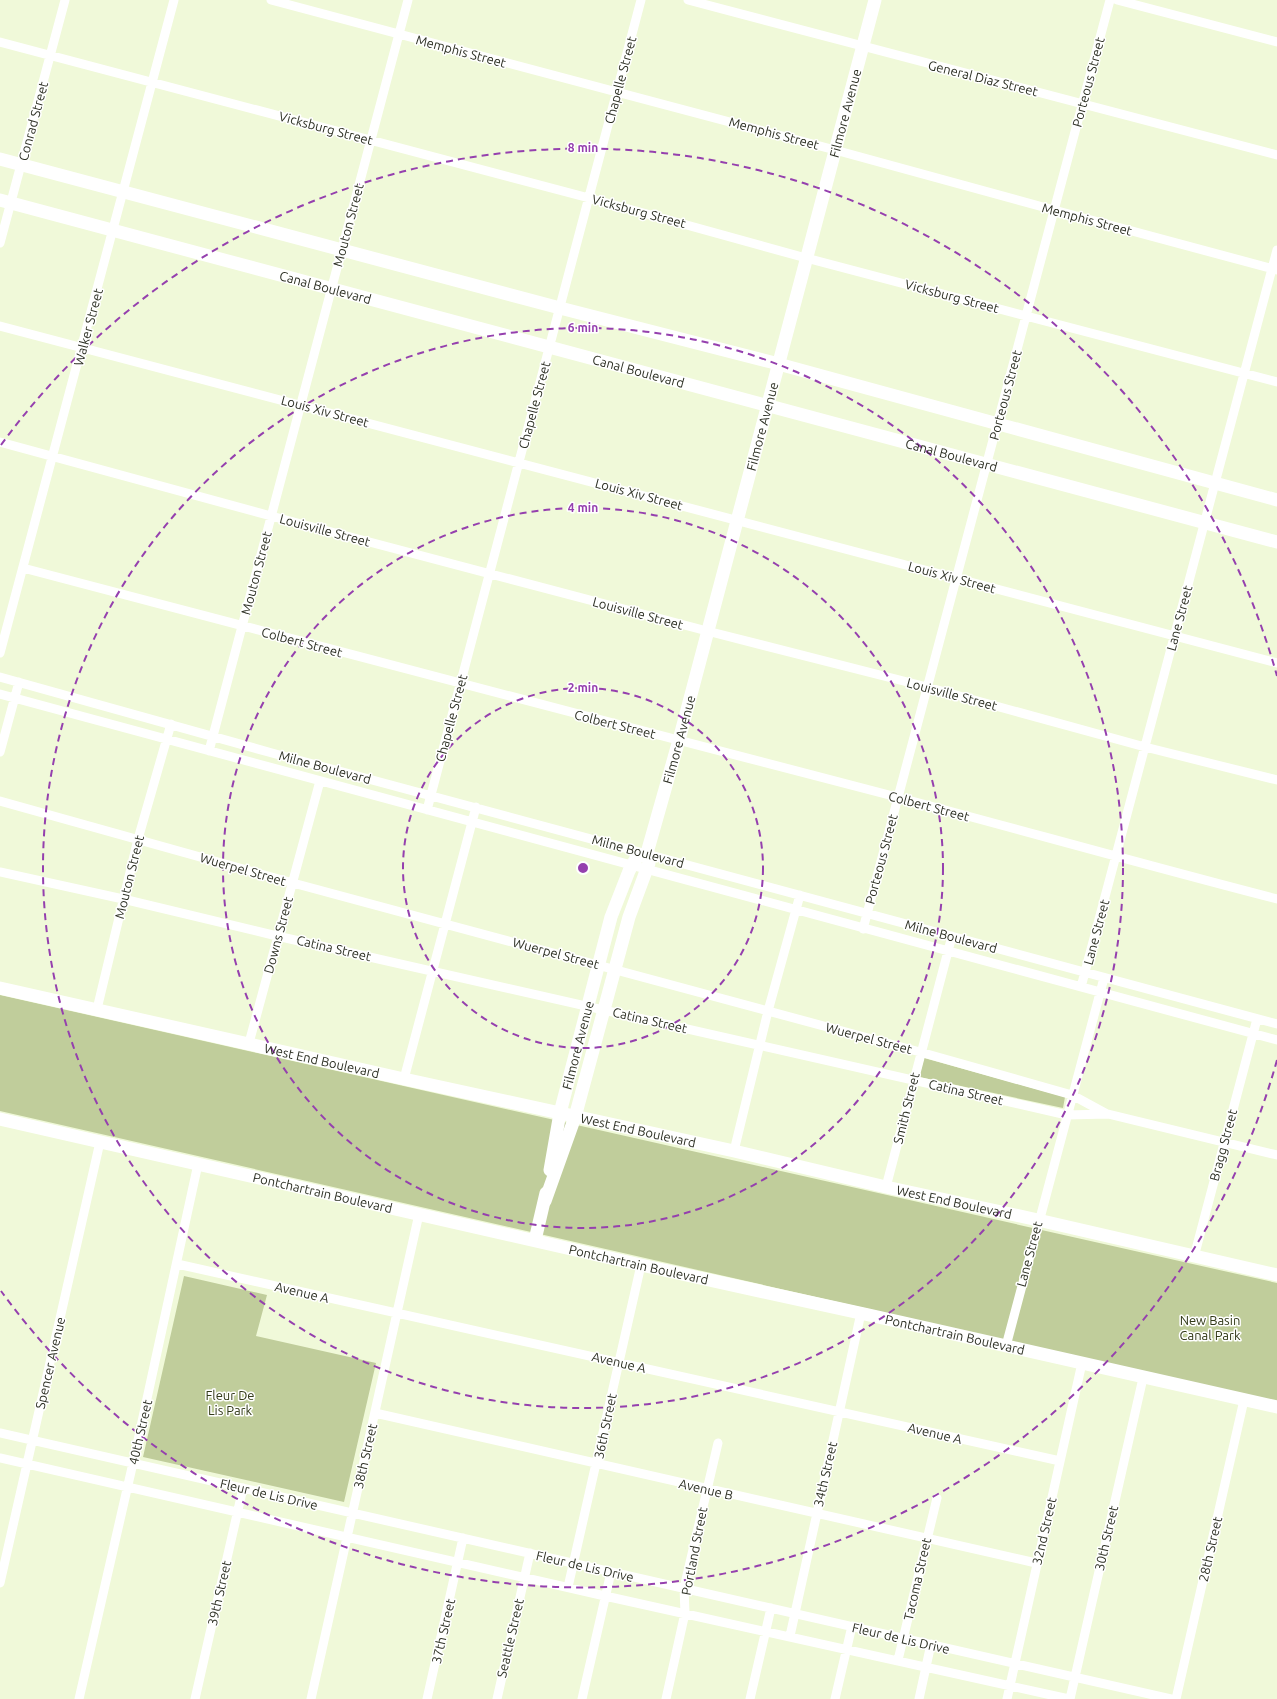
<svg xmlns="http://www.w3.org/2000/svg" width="1277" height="1699" font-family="Ubuntu,sans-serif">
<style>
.green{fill:#c0cd9b}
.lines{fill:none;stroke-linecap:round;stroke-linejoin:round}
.street{stroke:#fff;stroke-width:9}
.secondary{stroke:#fff;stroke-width:13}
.ring{fill:none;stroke:#9540ae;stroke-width:2;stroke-dasharray:7 5}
.labels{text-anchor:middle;stroke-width:3;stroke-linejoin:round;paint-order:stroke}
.street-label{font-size:13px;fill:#2e3125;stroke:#fff}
.park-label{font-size:13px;fill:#313917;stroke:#fff}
.centre{fill:#9540ae;stroke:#fff;stroke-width:2}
.ring-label{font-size:12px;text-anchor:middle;font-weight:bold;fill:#9540ae;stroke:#fff;stroke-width:3;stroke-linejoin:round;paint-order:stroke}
</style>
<rect width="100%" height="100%" fill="#f0f9d9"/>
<path class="green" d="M0 995 1277 1283V1402L0 1111Z
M924 1058 1065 1097 1063 1108 919 1077Z
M184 1276 267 1295 256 1336 376 1363 344 1502 143 1457Z"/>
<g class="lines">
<path class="street" d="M271 0 835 150 1054 210 1277 270
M688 0 1277 155
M1117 0 1277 42
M0 42 589 198 806 258 1277 382
M0 243 65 0
M0 326 1277 663
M0 442 271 516 707 631 927 687 1145 747 1277 780
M23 568C312 646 603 720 893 796 1021 830 1149 866 1277 899
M0 653 174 0
M0 677 272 753 1277 1024
M0 694 1277 1040
M209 751 408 0
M0 752 19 682
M0 801 293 883 920 1052 1072 1095 1107 1114
M427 810 641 0
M0 872 123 899 277 936 1067 1115 1108 1114 1277 1155
M863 929 1110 0
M1081 987 1277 250
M97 1009 138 839 171 724
M249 1043 320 781
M404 1079 476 807
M734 1151 768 1011 800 895
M886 1187 952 936
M1194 1257 1257 1019
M177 1264 1060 1461
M1006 1346 1104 978
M375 1413 1036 1563
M0 1433 1171 1699
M0 1458 605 1596 1069 1699
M0 1583 100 1142
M568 1587 641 1265
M790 1636 861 1313
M898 1660 937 1498
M79 1699 133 1463 198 1164
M195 1699 243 1488
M311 1699 419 1214
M427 1699 463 1538
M497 1699 530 1553
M582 1699 611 1572
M666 1699 685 1613 684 1588 718 1443
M750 1699 771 1608
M835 1699 852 1626
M919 1699 931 1644
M1007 1699 1082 1363
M1070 1699 1143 1378
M1176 1699 1244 1400"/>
<g class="secondary">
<path d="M0 159 560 308 771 362 1277 500"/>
<path id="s1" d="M0 200 1277 542"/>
<path id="s2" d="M0 988 404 1079 734 1151 886 1187 1038 1220 1277 1275"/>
<path id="s3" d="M0 1119 641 1265 869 1315 1277 1407"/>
<path id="s4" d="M550 1170 560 1113 611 917 629 871 636 858 647 853"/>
<path id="s5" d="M545 1201 575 1117 629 917 649 863 647 853 679 740 875 0"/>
<path d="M535 1240 546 1193"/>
</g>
</g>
<g class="ring">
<circle cx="583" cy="868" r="180"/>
<circle cx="583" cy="868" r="360"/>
<circle cx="583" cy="868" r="540"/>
<path d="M1277 1060A720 720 0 0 1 1 1291M1 445A720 720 0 0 1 1277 676"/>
</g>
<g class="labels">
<g class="street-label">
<text transform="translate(461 51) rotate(15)" y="5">Memphis Street</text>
<text transform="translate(983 78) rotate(14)" y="5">General Diaz Street</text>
<text transform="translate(620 80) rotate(-75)" y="5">Chapelle Street</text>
<text transform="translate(1088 82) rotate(-75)" y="5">Porteous Street</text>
<text dy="5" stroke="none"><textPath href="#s5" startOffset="1130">Filmore Avenue</textPath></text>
<text transform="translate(33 121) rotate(-75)" y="5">Conrad Street</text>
<text transform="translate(326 128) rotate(15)" y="5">Vicksburg Street</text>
<text transform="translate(774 133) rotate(15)" y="5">Memphis Street</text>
<text transform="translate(639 211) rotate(15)" y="5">Vicksburg Street</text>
<text transform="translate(1087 219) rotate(15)" y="5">Memphis Street</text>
<text transform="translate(348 225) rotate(-75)" y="5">Mouton Street</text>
<text dy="5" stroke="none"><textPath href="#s1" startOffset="337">Canal Boulevard</textPath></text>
<text transform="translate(952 296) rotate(15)" y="5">Vicksburg Street</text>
<text transform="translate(88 327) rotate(-75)" y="5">Walker Street</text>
<text dy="5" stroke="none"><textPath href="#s1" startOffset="661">Canal Boulevard</textPath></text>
<text transform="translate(1005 395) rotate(-75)" y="5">Porteous Street</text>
<text transform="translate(534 405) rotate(-75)" y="5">Chapelle Street</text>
<text transform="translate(325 411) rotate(15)" y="5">Louis Xiv Street</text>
<text dy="5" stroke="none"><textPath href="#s5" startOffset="806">Filmore Avenue</textPath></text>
<text dy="5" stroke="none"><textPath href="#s1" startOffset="985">Canal Boulevard</textPath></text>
<text transform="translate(639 494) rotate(15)" y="5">Louis Xiv Street</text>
<text transform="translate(325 530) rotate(15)" y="5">Louisville Street</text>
<text transform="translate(256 573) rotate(-75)" y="5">Mouton Street</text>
<text transform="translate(952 577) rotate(15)" y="5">Louis Xiv Street</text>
<text transform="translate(638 613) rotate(15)" y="5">Louisville Street</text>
<text transform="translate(1179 618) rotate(-75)" y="5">Lane Street</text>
<text transform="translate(302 642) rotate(15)" y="5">Colbert Street</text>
<text transform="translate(952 694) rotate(15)" y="5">Louisville Street</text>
<text transform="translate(451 718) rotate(-75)" y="5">Chapelle Street</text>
<text transform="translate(615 724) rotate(14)" y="5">Colbert Street</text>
<text dy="5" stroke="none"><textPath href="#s5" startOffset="482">Filmore Avenue</textPath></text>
<text transform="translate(325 767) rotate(15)" y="5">Milne Boulevard</text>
<text transform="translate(929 806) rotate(15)" y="5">Colbert Street</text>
<text transform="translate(638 851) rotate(15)" y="5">Milne Boulevard</text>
<text transform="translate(881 859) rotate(-75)" y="5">Porteous Street</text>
<text transform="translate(243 869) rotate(16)" y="5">Wuerpel Street</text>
<text transform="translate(129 877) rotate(-76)" y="5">Mouton Street</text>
<text transform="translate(1096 932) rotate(-75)" y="5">Lane Street</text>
<text transform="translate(278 935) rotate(-75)" y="5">Downs Street</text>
<text transform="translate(951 936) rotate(15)" y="5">Milne Boulevard</text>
<text transform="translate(334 948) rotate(13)" y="5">Catina Street</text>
<text transform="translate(556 953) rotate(15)" y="5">Wuerpel Street</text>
<text transform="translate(650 1020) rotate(13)" y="5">Catina Street</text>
<text transform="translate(869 1038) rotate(15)" y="5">Wuerpel Street</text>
<text dy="5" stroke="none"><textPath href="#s4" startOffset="128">Filmore Avenue</textPath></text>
<text dy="5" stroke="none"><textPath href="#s2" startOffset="330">West End Boulevard</textPath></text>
<text transform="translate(966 1092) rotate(13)" y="5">Catina Street</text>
<text transform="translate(906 1108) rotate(-76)" y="5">Smith Street</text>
<text dy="5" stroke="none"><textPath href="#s2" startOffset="654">West End Boulevard</textPath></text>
<text transform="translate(1223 1145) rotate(-75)" y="5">Bragg Street</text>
<text dy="5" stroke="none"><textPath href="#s3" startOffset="331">Pontchartrain Boulevard</textPath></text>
<text dy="5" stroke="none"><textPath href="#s2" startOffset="978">West End Boulevard</textPath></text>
<text transform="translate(1029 1254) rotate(-75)" y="5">Lane Street</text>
<text dy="5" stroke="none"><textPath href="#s3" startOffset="655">Pontchartrain Boulevard</textPath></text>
<text transform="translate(302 1292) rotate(13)" y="5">Avenue A</text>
<text dy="5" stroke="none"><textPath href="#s3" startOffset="979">Pontchartrain Boulevard</textPath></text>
<text transform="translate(619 1362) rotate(13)" y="5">Avenue A</text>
<text transform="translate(50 1363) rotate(-77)" y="5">Spencer Avenue</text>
<text transform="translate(605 1426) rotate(-78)" y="5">36th Street</text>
<text transform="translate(140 1432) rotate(-77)" y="5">40th Street</text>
<text transform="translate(935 1433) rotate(13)" y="5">Avenue A</text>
<text transform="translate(365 1456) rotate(-77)" y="5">38th Street</text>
<text transform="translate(825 1474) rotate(-77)" y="5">34th Street</text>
<text transform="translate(706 1489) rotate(13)" y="5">Avenue B</text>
<text transform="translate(269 1494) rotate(13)" y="5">Fleur de Lis Drive</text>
<text transform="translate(1044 1531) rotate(-77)" y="5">32nd Street</text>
<text transform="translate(1106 1538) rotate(-77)" y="5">30th Street</text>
<text transform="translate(1210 1549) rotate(-77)" y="5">28th Street</text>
<text transform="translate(694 1551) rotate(-79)" y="5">Portland Street</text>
<text transform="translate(585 1566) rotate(13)" y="5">Fleur de Lis Drive</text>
<text transform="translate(917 1579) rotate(-77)" y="5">Tacoma Street</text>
<text transform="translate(219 1593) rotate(-77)" y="5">39th Street</text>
<text transform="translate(443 1631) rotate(-77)" y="5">37th Street</text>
<text transform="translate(510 1638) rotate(-77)" y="5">Seattle Street</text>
<text transform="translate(901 1638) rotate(13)" y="5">Fleur de Lis Drive</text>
</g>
<g class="park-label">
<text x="1210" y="1325">New Basin<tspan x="1210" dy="15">Canal Park</tspan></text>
<text x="230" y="1400">Fleur De<tspan x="230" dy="15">Lis Park</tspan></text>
</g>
</g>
<circle cx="583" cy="868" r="6" class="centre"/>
<g class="ring-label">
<text x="583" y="152">8 min</text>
<text x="583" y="332">6 min</text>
<text x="583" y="512">4 min</text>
<text x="583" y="692">2 min</text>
</g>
</svg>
